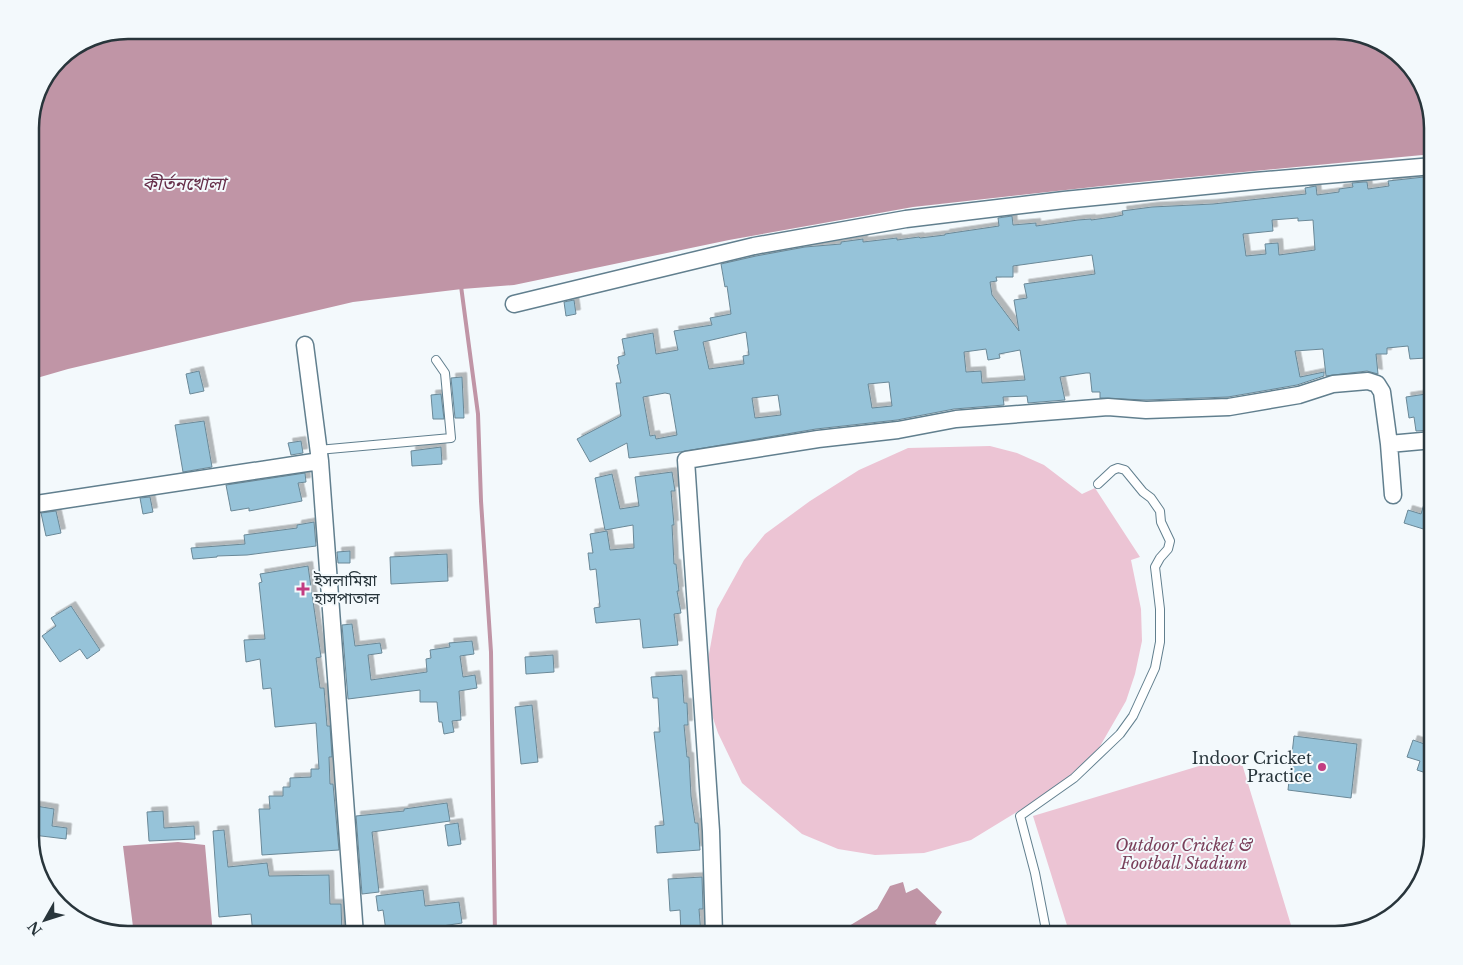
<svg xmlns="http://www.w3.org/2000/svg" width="1463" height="965" font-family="'Libre Baskerville','Noto Sans Bengali',serif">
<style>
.green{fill:#ecc4d4}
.water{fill:#c095a6}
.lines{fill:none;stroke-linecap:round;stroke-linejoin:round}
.stream{stroke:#c095a6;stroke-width:4}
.building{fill:#96c3d9;stroke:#6a8897;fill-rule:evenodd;filter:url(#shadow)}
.lane-casing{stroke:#617f8e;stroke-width:10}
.street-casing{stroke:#617f8e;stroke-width:19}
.lane{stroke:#fff;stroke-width:8}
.street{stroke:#fff;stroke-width:16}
.poi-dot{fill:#c23d82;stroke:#f3f9fc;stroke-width:2}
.labels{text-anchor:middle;stroke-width:4;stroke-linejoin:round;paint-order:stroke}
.poi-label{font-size:16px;fill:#28353b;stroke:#f3f9fc;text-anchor:start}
.park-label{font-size:16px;font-style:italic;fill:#793f5a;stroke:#f3f9fc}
.water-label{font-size:18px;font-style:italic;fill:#672f4a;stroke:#f3f9fc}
.rim{fill:none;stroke:#28353b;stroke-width:2.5}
</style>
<defs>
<filter id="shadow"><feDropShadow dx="4.5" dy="-4.5" stdDeviation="0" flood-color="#0004"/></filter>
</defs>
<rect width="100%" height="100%" fill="#f3f9fc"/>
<path class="green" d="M990 446 1017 453 1044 465 1082 494 1095 488 1140 557 1131 560 1141 609 1142 641 1135 674 1126 701 1099 748 1058 787 971 840 924 853 875 855 838 849 802 834 742 783 718 733 705 694 709 654 717 609 744 560 765 534 810 501 859 470 908 448Z
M1239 754 1294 935H1070L1033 816Z"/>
<path class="water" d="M127 30H1335L1390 47 1420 79 1433 127V154L1129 183 913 207 729 240 514 285 462 289 353 302 68 369 30 380V121L40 85 59 58 90 37Z
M178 842 205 845 213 935H134L123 846Z
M903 882 906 893 917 888 942 912 935 923 947 935H842L849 926 877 909 890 886Z"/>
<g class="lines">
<path class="stream" d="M461 286 478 414 481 501 491 652 495 935"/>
</g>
<path class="building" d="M1433 176V345L1424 346 1426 358 1410 359 1408 346 1387 348V354H1376L1378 374 1367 371 1326 376 1323 349 1295 351 1300 377 1324 372V376L1297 385 1228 397 1146 400 1100 398V392H1092L1090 373H1086L1060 377 1065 400 1028 403 1027 396 1003 397 1004 405 954 409 897 420 816 429 680 452 629 458 627 443 590 462 577 439 621 416 616 383H621L617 365 619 364 618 357 625 355 622 339 653 333 656 354 678 350 674 331 712 325 710 318 731 314 727 286 725 287 721 264 756 256 805 247 841 244V242L863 239V242L897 238V240L919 237 920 238 945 235V234L999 226 998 218 1012 216 1013 225 1036 223V226L1078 220 1091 219V220L1113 217 1123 215 1122 211 1152 207 1213 204 1306 194 1305 188 1316 186 1317 195 1339 192V189L1353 187 1352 183 1364 182H1367L1368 189 1389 186 1388 181ZM1298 218V221L1313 220 1315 250 1279 255 1278 243 1265 244 1266 254 1246 256 1243 234 1273 231 1272 220ZM1092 255 1095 274 1024 284 1027 298 1014 300 1019 331 992 295 990 282 997 281 996 277H1013V266ZM746 332 749 355 743 356 744 364 709 369 703 342ZM986 349 988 360 1000 358 999 354 1020 350 1025 380 982 383 981 371 966 372 964 352ZM889 382 892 406 872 408 868 384ZM665 393 670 394 677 435 656 439 655 435 650 436 643 397ZM778 395 781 415 755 418 752 398Z
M574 300 576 314 566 316 564 302Z
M199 371 204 391 190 394 186 374Z
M462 377 464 418H455L451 378Z
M441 394 444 419H433L431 395Z
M1426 394 1429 417H1433V430L1416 431 1414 417 1409 418 1406 397Z
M204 421 212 467 183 472 175 425Z
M301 441 303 453 291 455 288 443Z
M441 447 442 464 412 466 411 451Z
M672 472 675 491H671L674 525H672L674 564H676L679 591H677L681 613 674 614 678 645 643 648 640 619 596 623 594 608 600 607 596 569 590 570 588 553H593L590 534 607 531 610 550 634 548 633 525 605 530 595 478 612 474 620 509 639 506 635 477Z
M305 473 306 482 298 483 302 501 249 511V508L231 511 226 485Z
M150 497 153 512 143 514 140 498Z
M1424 504 1433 507V532L1404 523 1408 510 1421 514Z
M56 511 61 533 46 536 41 513Z
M314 522 316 546 247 555 217 556V557L193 559 191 548 245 544 244 535 297 528V525Z
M350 551V563H338L337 552Z
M447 554 448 581 391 584 390 557Z
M308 566 321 657 316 658 320 688H324L327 726H330L332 757H329L330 784H333L339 850 262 855 259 809H270L269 796H283V787H290V778L311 777V769H319L316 723 275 727 271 688 263 689 260 659 246 662 244 640 265 639 259 583 262 582 260 574Z
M71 606 100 650 87 659 80 649 60 662 42 636 56 626 51 618Z
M352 624 355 646 380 643 382 653 368 655 371 680 427 672 426 659 431 658 430 650 450 647 449 643 472 641 474 654 460 656 463 677 475 675 477 688 459 691 461 720 452 721 454 732 444 734 442 722H439L437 702H420V690L348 699 342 625Z
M553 655 554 672 526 674 525 657Z
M682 675 684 703H687L688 725H684L687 757H689L691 796 695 823H698L700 850 657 853 655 826 664 825 654 732H660L658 698H653L651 677Z
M532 705 538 762 521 764 515 707Z
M1294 736 1357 744 1351 798 1288 790Z
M1413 740 1433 747V766L1429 764 1426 773 1417 770 1420 761 1407 757Z
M447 803 450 821 372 832 379 892 362 894 356 816 404 811V809Z
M30 805 54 809 52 826 67 828 66 839 33 835 34 829 30 830Z
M163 811 164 828 194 826 195 839 149 841 147 812Z
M458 823 461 844 448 846 445 825Z
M224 830 228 867 267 863 269 876 329 875 330 904H341L342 935H285L284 933 253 935 251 914 219 917 213 831Z
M702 877 703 909H699L701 935H681L680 910 670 911 668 879Z
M423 890 425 906 459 902 462 923 429 928 430 935H396L395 930 386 931 383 910 378 911 376 896Z"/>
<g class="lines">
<g class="lane-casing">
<path id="lane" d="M318 450 451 438 445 373 436 360
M1047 935 1035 873 1020 816 1074 778 1120 734 1133 716 1155 668 1160 642V609L1155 567 1160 558 1168 549 1170 541 1161 522 1160 511 1151 498 1143 492 1125 470 1118 468 1113 470 1098 484"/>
</g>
<g class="street-casing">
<path id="street" d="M514 304 754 246 906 219 1064 200 1255 181 1433 166
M305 345 320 461
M1393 495 1389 444 1433 440
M30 505 320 461 355 935
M714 935 711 831 686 460 818 439 898 430 956 419 1108 407 1146 410 1229 407 1299 395 1333 384 1368 381 1377 384 1382 392 1389 444"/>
</g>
<use href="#lane" class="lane"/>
<use href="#street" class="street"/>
</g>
<g class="poi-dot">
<path d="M300.5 581.5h5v5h5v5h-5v5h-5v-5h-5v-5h5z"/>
<circle cx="1322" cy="767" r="5"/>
</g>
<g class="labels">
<g class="poi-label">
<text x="314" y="586">ইসলামিয়া<tspan x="314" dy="18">হাসপাতাল</tspan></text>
<text x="1312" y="764" text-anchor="end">Indoor Cricket<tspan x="1312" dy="18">Practice</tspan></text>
</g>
<g class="park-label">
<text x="1184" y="851">Outdoor Cricket &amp;<tspan x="1184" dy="18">Football Stadium</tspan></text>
</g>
<g class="water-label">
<text x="184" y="190">কীর্তনখোলা</text>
</g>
</g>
<path d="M0 0H1463V965H0ZM128 39H1335A89 89 0 0 1 1424 128V837A89 89 0 0 1 1335 926H128A89 89 0 0 1 39 837V128A89 89 0 0 1 128 39Z" fill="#f3f9fc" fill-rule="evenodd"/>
<path class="rim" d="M128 39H1335A89 89 0 0 1 1424 128V837A89 89 0 0 1 1335 926H128A89 89 0 0 1 39 837V128A89 89 0 0 1 128 39Z"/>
<g transform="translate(45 920) rotate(231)" stroke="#f3f9fc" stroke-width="4" paint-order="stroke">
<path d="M0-4L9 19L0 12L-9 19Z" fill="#28353b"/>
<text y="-8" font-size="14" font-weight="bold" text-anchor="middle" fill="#28353b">N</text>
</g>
</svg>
